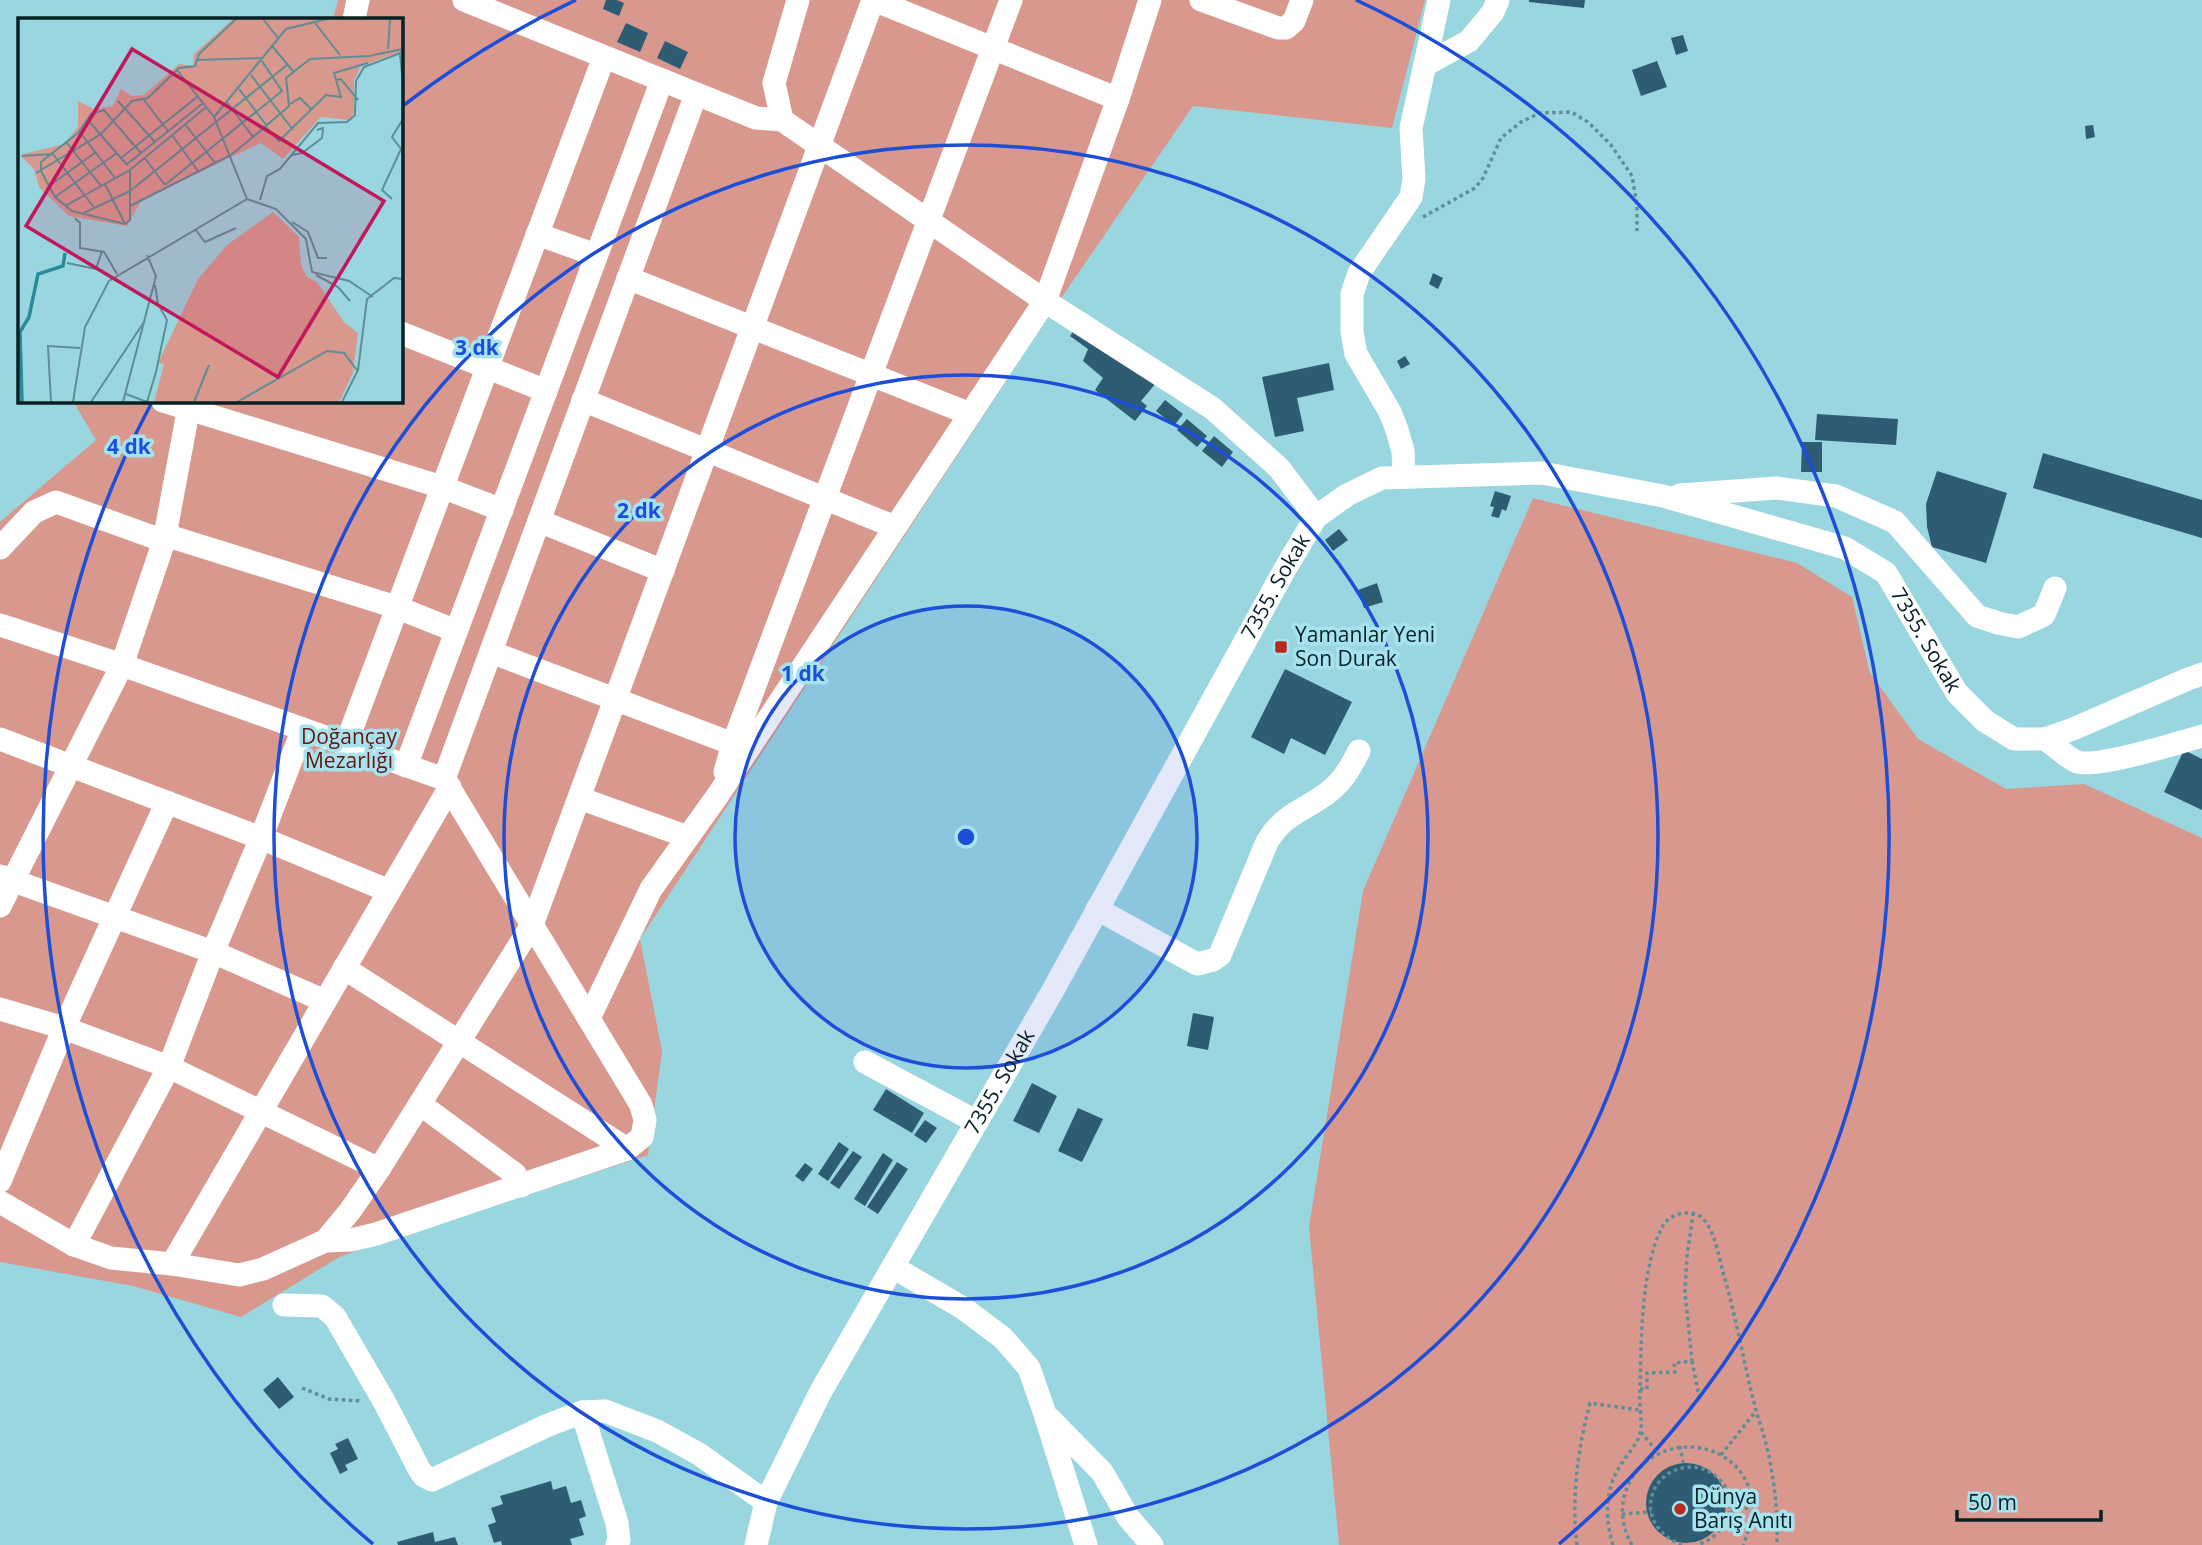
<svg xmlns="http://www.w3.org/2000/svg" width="2202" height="1545" font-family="'Open Sans',sans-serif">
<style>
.green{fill:#d8988d}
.building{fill:#2e5d73}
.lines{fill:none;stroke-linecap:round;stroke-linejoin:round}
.path{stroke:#608e96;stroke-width:3.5;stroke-dasharray:3.5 3.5;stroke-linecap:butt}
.minor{stroke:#fff;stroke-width:23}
.ring{fill:none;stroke:#1d4ed8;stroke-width:3.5}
.poi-dot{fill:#b82a1d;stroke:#a7e3ee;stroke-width:2.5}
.labels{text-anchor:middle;stroke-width:7;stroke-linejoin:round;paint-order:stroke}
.street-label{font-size:21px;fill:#072024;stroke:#a7e3ee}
.poi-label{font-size:21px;fill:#072024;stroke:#a7e3ee;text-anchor:start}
.park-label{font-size:21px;fill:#66160e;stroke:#a7e3ee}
.inset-river{fill:none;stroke:#298b9a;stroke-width:3.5}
.inset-road{fill:none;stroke:#5f8d95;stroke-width:2}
.view{fill:#c2185b;fill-opacity:0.15;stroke:#c2185b;stroke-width:3.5}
.inset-edge{fill:none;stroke:#072024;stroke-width:3.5}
.centre{fill:#1d4ed8;stroke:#a7e3ee;stroke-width:3.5}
.ring-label{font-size:21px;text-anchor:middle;font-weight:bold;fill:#1d4ed8;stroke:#a7e3ee;stroke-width:7;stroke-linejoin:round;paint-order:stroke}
</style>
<rect width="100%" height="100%" fill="#9ad6e0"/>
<path class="green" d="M338 0H1425L1392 128 1193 106 1042 326 640 939 662 1051 648 1155 341 1256 241 1317 133 1286 0 1262V522L96 440 73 401H401V19H333Z
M1533 498 1797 563 1852 597 1870 673 1918 739 2006 789 2084 784 2202 838V1545H1339L1309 1227 1363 891Z"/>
<path class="building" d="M606 0H617L624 3 619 16 603 9Z
M1529 0H1585L1584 8 1529 2Z
M626 23 648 33 640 52 617 42Z
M1683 35 1688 51 1676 55 1671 38Z
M665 41 688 52 680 69 657 58Z
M1657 61 1667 87 1641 96 1632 70Z
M2093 125 2095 137 2086 139 2085 126Z
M1433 273 1443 278 1438 289 1429 284Z
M1076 327 1156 383 1141 401 1147 406 1135 421 1095 390 1103 378 1083 361 1088 349 1070 336Z
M1405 356 1410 364 1401 369 1397 361Z
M1329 363 1334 390 1297 398 1304 431 1275 437 1262 377Z
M1165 400 1183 414 1174 426 1156 411Z
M1817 414 1898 419 1896 445 1815 440Z
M1187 419 1207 436 1197 447 1177 430Z
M1214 436 1233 452 1222 467 1202 451Z
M1802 442H1822V472H1801Z
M2043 453 2202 500V538L2033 488Z
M1937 471 2007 493 1986 563 1932 547 1927 527 1926 504Z
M1495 491 1511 496 1506 511 1502 509 1499 518 1491 516 1494 507 1490 506Z
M1339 529 1348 540 1333 551 1325 540Z
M1377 583 1383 602 1364 608 1358 590Z
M1285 669 1352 702 1325 755 1291 738 1284 754 1251 737Z
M2184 750 2202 759V810L2164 792Z
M1193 1013 1214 1017 1208 1050 1187 1046Z
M1032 1083 1057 1096 1039 1133 1013 1121Z
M886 1089 924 1113 912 1133 873 1110Z
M1078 1108 1103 1119 1082 1162 1058 1151Z
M925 1120 937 1128 926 1143 914 1135Z
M839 1142 849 1149 828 1181 818 1174Z
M853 1151 862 1157 839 1189 830 1183Z
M883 1153 893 1160 865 1206 854 1199Z
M897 1162 908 1169 878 1214 867 1207Z
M805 1163 813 1169 803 1182 795 1176Z
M278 1377 294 1397 279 1409 263 1390Z
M348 1438 358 1459 345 1465 348 1470 340 1474 330 1453 338 1449 335 1444Z
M1646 1503a40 40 0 1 1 80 0a40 40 0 1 1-80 0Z
M551 1481 553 1490 566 1486 571 1503 581 1500 586 1516 579 1519 584 1535 570 1539 572 1545H502L501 1541 494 1543 488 1525 496 1522 491 1508 503 1504 500 1496Z
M433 1532 435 1542 455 1537 458 1545H398L397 1542Z"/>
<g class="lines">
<path class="path" d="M1423 217 1475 188 1483 178 1501 138 1521 122 1540 113 1571 112 1588 122 1611 145 1632 176 1637 205V231
M1692 1361 1700 1401
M302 1388 329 1399 362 1401
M1640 1389H1647V1373L1675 1372 1674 1363 1692 1361 1685 1292 1687 1256 1693 1214
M1641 1432 1658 1453
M1680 1446 1684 1467
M1721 1455 1756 1411
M1731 1511 1753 1507
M1622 1514 1651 1512
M1577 1545C1571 1498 1578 1448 1590 1403L1639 1410
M1613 1545C1604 1515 1605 1486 1624 1460 1630 1451 1638 1443 1640 1433 1643 1422 1639 1407 1640 1396 1641 1349 1640 1264 1664 1224 1672 1212 1696 1208 1705 1221 1716 1235 1719 1259 1724 1276 1737 1320 1744 1365 1756 1410 1758 1420 1763 1430 1765 1440 1774 1474 1778 1510 1777 1545
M1632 1545C1622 1528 1619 1507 1627 1488 1653 1424 1752 1438 1752 1509 1752 1522 1748 1533 1743 1545
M1682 1545C1659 1536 1643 1515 1654 1490 1665 1466 1699 1459 1718 1478 1743 1502 1726 1536 1697 1545"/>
<g class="minor">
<path d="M464 0 756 118 782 120 1045 301 1212 408 1279 468 1316 517"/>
<path d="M874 0 1118 99"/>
<path d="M1201 0 1278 28H1286L1294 21 1302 0"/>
<path d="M354 19 358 0"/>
<path d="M1425 65 1469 41 1493 12 1498 0"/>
<path d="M782 120 774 83 798 0"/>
<path d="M537 234 596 255"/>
<path d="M628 278 970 414"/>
<path d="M401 333 546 391"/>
<path d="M583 400 895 527"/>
<path d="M163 401 442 487 502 510"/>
<path d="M1404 477 1403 451 1397 430 1390 412 1356 354 1352 332V294L1359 273 1411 197 1414 179 1411 128 1439 0"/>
<path d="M1680 495 1776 488 1836 496 1895 522 1977 616 1998 623 2018 627 2044 615 2055 588"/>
<path d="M539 521 663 571"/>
<path d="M165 535 396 607 456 631"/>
<path d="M0 548 34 512 56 502 164 541"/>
<path d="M0 625 122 665 444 779"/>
<path d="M491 652 733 744"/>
<path d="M0 739 261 838 389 891"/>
<path d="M2045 739C2053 744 2069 759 2077 762 2099 768 2177 743 2202 736"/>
<path d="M346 744 604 57"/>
<path d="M406 766 662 80"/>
<path d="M725 772 733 744 1011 0"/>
<path d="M579 798 688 837"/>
<path d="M0 876 213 952 325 1001"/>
<path d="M0 906 122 665 164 541 190 401"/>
<path d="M1097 909 1197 964 1213 960 1220 955 1267 842C1285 812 1305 811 1330 791 1344 780 1351 766 1359 751"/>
<path d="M344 968 627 1149"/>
<path d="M0 1009 64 1028 169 1067 379 1169"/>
<path d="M589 1018 651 889 718 795 1045 301 1118 99 1150 0"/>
<path d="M865 1062 977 1122"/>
<path d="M420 1104 515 1174 521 1186"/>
<path d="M0 1181 64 1028 167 802"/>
<path d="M0 1202 74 1245 111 1258 172 1264 239 1275 263 1269 325 1241 351 1240 376 1234 627 1149 642 1137 645 1120 641 1105 444 779 696 94"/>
<path d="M325 1241 350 1211 379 1169 532 925 873 0"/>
<path d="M74 1245 169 1067 213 952 261 838 303 729"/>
<path d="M172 1264 450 787"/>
<path d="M893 1267 963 1308 1003 1338 1029 1368 1045 1414 1086 1545"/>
<path d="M284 1305 322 1306 335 1317 385 1403 419 1469 424 1476 432 1480 546 1426 582 1412 605 1411 657 1431 699 1454 766 1502"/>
<path d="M582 1412 617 1523 619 1540 617 1545"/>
<path d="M1050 1419 1102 1472 1128 1517 1152 1545"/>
<path id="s1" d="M756 1545 766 1502 821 1391 1052 992 1285 569 1316 517 1347 495 1382 478 1542 473 1663 496 1845 548 1886 573 1957 693 1985 721 2014 739H2045L2073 729 2188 679 2202 674"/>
</g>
</g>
<circle cx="966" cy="837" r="231" fill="#1d4ed8" fill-opacity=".12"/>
<g class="ring">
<circle cx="966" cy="837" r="231"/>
<circle cx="966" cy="837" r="462"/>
<circle cx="966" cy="837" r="692"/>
<path d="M373 1544A923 923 0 0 1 151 404M404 105A923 923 0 0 1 576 0M1356 0A923 923 0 0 1 1559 1544"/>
</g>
<g class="poi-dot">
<rect x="1274" y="640" width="14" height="14" rx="3.5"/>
<circle cx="1680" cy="1509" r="7"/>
</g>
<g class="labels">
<g class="street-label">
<text dy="7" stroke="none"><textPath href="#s1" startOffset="1092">7355. Sokak</textPath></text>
<text dy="7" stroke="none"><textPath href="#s1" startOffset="1848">7355. Sokak</textPath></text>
<text dy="7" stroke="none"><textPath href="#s1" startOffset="525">7355. Sokak</textPath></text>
</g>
<g class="poi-label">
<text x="1295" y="642">Yamanlar Yeni<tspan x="1295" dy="24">Son Durak</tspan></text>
<text x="1694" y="1504">Dünya<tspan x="1694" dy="24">Barış Anıtı</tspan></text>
</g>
<g class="park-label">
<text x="349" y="744">Doğançay<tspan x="349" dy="24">Mezarlığı</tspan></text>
</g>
</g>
<g transform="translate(18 18)">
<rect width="385" height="385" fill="#9ad6e0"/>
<path d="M215 1H385V33L343 48 336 62V95L330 102 303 99 265 141 243 125 211 140 123 183 109 208 51 198 21 169 16 151 2 137 46 126 60 109V83L76 91 95 88 103 71 114 78 126 77 161 46 175 48 176 36ZM255 194 281 219 283 247 289 259 299 264 326 304 340 315 335 355 321 384H136L146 346 140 345 180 261 209 227Z" fill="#d8988d"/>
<path class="inset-river" d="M4 384 2 314 11 299 20 256 45 248 47 235"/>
<path class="inset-road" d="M245 1 260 20M297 5 322 37M254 28 275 53M370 31 372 1M382 36 385 66M178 42 245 40M159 52 196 99 229 181M233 57 275 112M318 62 323 61 340 82M221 71 249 108M126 82 150 113M100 83 137 124M208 83 235 119M272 86 282 80 294 92M196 99 268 11 309 1M69 101 109 147M96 104 86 92 73 96 60 115 23 144V153L37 179 54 193 107 206 112 202V152M96 104 123 135M167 106 197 145M248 109 261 123 308 77 323 79 316 55 350 45M61 113 97 160M154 117 180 153M49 125 83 168M274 137 284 135 304 120 305 110 299 112M4 138 35 136 77 191M126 139 147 167M103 140 179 79M108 147 184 86M18 155 83 116 114 83 130 80 161 50 177 48 181 36 218 1M87 166 107 206M148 166 264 73 244 43M31 168 78 134M37 179 99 135M374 181 364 172 383 131 374 119 385 101M242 182 249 158 262 151 300 105 329 104 337 97 338 63 346 49 385 34M47 188 112 152 187 90M112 188 213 137 235 119 271 88 268 60 292 41 351 38 385 31M66 195 112 173 269 47M57 200 62 205V230L86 234 99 256M274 204 290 214 300 240H309M0 207V179M177 211 187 224 218 210M49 245 78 251 84 233M298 257 320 269 332 283M108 376 129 384 138 354 149 302 140 286 137 267M33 384 30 328 62 330M55 384 67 309 91 263 229 181 258 191 288 221 294 254 331 263 355 279M73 384 126 304M105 384 138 258 129 237M176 384 191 347M219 384 309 333 326 335 339 352M324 384 340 352 349 281 376 260 385 261"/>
<path class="view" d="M114 31 366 183 260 359 8 208Z"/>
<rect width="385" height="385" class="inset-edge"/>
</g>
<circle cx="966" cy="837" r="10" class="centre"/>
<g class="ring-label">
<text x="477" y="355">3 dk</text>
<text x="129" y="454">4 dk</text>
<text x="639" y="518">2 dk</text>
<text x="803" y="681">1 dk</text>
</g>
<path d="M1957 1510v10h144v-10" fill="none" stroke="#072024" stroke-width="3.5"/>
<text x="1968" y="1510" font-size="21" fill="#072024" stroke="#a7e3ee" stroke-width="5" paint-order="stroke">50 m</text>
</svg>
